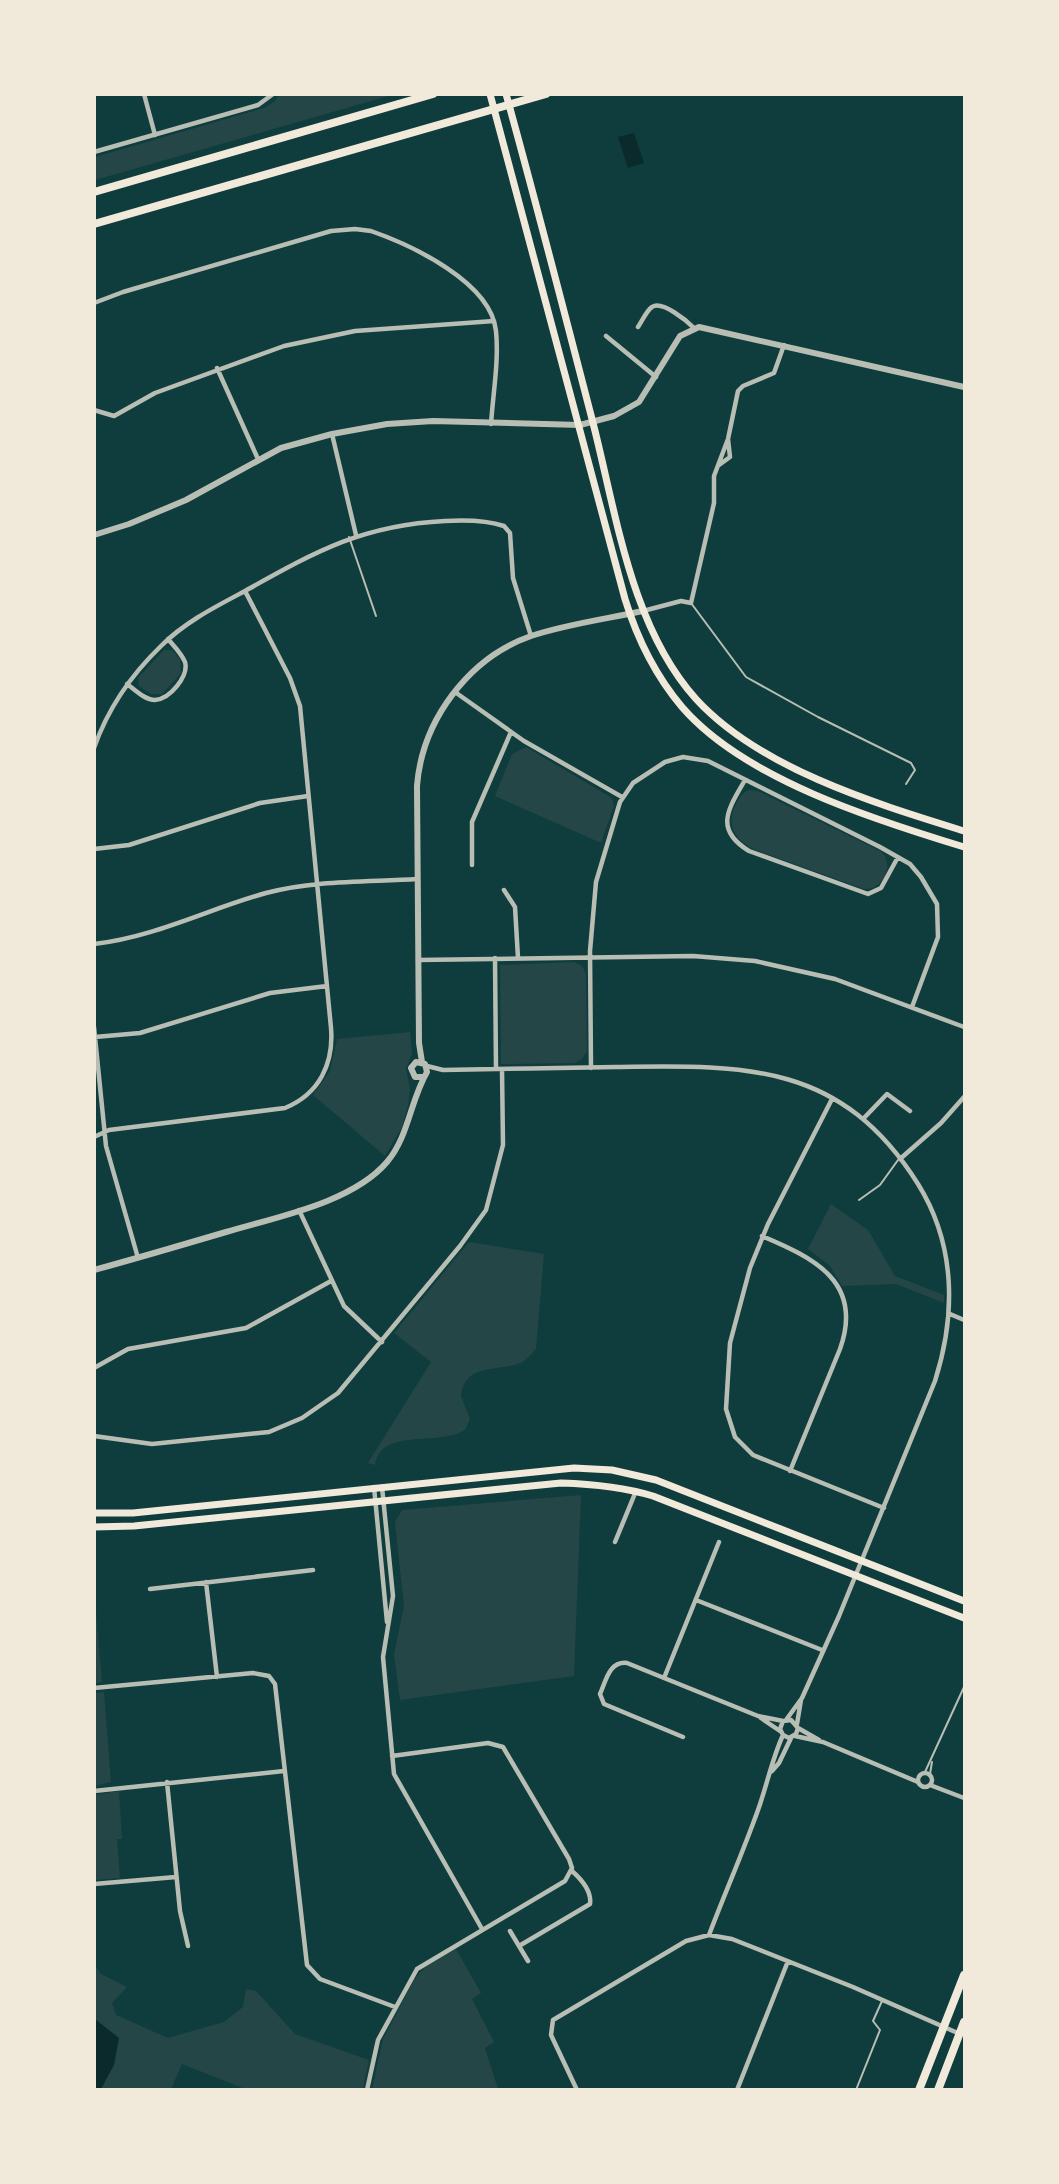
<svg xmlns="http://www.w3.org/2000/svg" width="1059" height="2184" font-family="'Source Sans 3',sans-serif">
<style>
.green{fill:#244646}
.water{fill:#0a2a2b}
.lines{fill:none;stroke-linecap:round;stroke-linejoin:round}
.service{stroke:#b8beb3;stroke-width:2}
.minor{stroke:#b8beb3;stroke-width:4.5}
.tertiary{stroke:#b8beb3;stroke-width:6}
.secondary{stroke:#f1e9da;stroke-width:7}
.primary{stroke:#f1e9da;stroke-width:8}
.motorway{stroke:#f1e9da;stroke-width:8}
</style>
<rect width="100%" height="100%" fill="#0f3d3e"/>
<path class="green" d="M279 95H392L95 180V157L264 108 274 102Z
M164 650H172L180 659 181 673 162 694H151L139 686 138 678Z
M526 747 612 798 614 806 601 843 495 796 512 754Z
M749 790 758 791 882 852C895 865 882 891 864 889L753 849C733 838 726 824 736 804 740 797 742 793 749 790Z
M574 962 582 966 586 974 587 1051 582 1059 575 1063 501 1064 500 965Z
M410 1032 412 1054 406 1069 410 1089 408 1105 402 1127 385 1156 313 1095 330 1071 337 1039Z
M831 1204 868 1230 895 1276 944 1295V1303L896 1284 842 1286 830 1266 808 1249Z
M469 1242 544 1254 536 1349C531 1354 525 1362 518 1364 495 1371 464 1364 461 1396L470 1419 465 1430C437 1447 381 1427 375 1465L368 1463 431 1362 394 1333Z
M581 1495 574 1676 400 1700 394 1654 404 1606 395 1522 402 1510Z
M94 1587 102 1682 95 1683H94Z
M104 1692 111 1782 95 1786V1693Z
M119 1791 122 1839H117L120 1878 95 1880 94 1795Z
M456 1949 481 1993 472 1999 494 2042 485 2048 498 2089H372L383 2039 414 1980 424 1968Z
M94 1964 101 1974 127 1987 112 2003 116 2015 168 2038 224 2022 243 2007 246 1989 256 1991 295 2034 369 2060 363 2089H245L182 2064 171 2089H95Z"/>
<path class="water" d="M634 133 644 163 628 168 618 137Z
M95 2019 119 2038 114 2065 101 2089H95Z"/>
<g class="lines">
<path class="service" d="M349 537 376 616
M691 603 746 677 818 717 911 763 915 770 906 784
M859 1200 880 1185 898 1160
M925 1772 964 1687
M930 1774 932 1762
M856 2090 880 2030 873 2021 882 2001"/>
<path class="minor" d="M144 94 155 135
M94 152 258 105 273 94
M94 303 123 292 331 231 355 229 371 231C411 245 491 282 496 331 499 361 493 394 491 424
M638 327C642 321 647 310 652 307 662 300 687 321 694 328
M606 336 656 377
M217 368 258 459
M94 410 114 416 155 393 284 346 355 331 494 321
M332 434 356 535
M719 465 730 457 728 439
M643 611 681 601 691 603 714 503V476L728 439 738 391 743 386 774 373 784 345
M127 684C135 690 145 700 155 700 170 699 189 676 185 662 182 654 174 646 168 639
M455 692 524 741 622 797
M94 748C108 708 131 675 161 646 185 622 215 607 245 591 315 552 362 525 445 521 463 520 486 520 504 526L510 533 513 578 531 636
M745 780C729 808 713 829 749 851L868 894 881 888 898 857
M94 849 129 845 260 803 308 796
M472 865V822L511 732
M504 890 515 907 518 958
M94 944C155 937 208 909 266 893 314 880 368 882 417 879
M495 958 496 1069
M418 960 693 956 755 961 835 979 964 1027
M94 1027 106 1146 138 1258
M95 1037 140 1033 270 993 327 986
M427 1066 443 1070C501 1069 558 1068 616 1067 745 1065 841 1062 918 1184 956 1245 956 1315 935 1381L839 1616 802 1698 786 1720
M591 1068 590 951 596 882 620 802 633 783 665 762 683 757 708 761 880 847 910 864 921 877 937 904 938 937 912 1007
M832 1099 768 1224 750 1268 730 1343 726 1409 735 1437 753 1455 884 1508
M863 1119 887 1094 910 1111
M94 1137 109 1130 285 1108C319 1094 334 1064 331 1028L300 706 290 678 245 591
M900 1159 941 1123 964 1097
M299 1210 344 1306 382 1342
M762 1236C814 1258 864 1282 840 1349L790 1471
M950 1314 964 1320
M94 1368 128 1349 246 1328 331 1281
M94 1436 152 1444 269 1432 302 1418 338 1393 460 1246 486 1210 503 1145 502 1069
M374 1487 387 1622
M382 1487 393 1596 383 1657 394 1774 482 1929
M615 1542 636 1491
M206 1582 217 1677
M150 1589 313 1570
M696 1600 822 1650
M664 1678 719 1542
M94 1688 253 1673 269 1676 275 1684 307 1965 320 1979 395 2007
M761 1718 780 1731
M797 1724 801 1700
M798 1728 796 1734 789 1738 783 1735 780 1729 783 1721 791 1720 798 1728 819 1740
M795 1736 823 1742 918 1782
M683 1737 604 1704 600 1694C606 1681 609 1661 627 1663L758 1716 783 1721
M772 1771 779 1763 791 1738
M918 1780a7 7 0 1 1 14 0a7 7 0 1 1-14 0Z
M167 1782 180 1911 188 1946
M930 1785 964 1798
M94 1791 284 1771
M94 1884 176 1877
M510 1931 528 1961
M709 1935C725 1893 743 1852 758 1810 767 1785 772 1759 783 1735
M519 1946 590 1904C592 1891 581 1879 572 1871
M367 2090 378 2040 417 1969 565 1881 572 1868 569 1859 503 1747 488 1743 392 1756
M577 2090 551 2035 553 2020 686 1941 709 1935 732 1939 853 1987 960 2034
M737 2090 788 1961"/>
<path class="tertiary" d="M94 535 129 524 186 500 281 448 332 434 387 424 433 421 580 425 614 416 639 402 680 336 699 327 964 387
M422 1062 419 1043 417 786C422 721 468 658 531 636 567 624 606 619 643 611
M94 1270C138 1258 182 1245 226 1232 276 1217 352 1203 387 1162 409 1136 410 1101 427 1072L425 1064 416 1062 411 1068 415 1077H423"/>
<path class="secondary" d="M490 94 625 599C637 638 655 675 682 707 744 779 875 820 964 847
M506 94C536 202 564 311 592 419 616 511 630 626 696 699 760 769 877 804 964 831
M94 1513H133L574 1468 612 1470 656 1480 964 1601
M94 1527 134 1526 561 1483C593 1484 623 1487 653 1496L964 1618"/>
<path class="primary" d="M919 2090 964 1975
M938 2090 964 2022"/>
<path class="motorway" d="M94 192 433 94
M94 224 546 94"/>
</g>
<rect width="1059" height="2184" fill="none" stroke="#f1e9da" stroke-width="192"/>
</svg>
